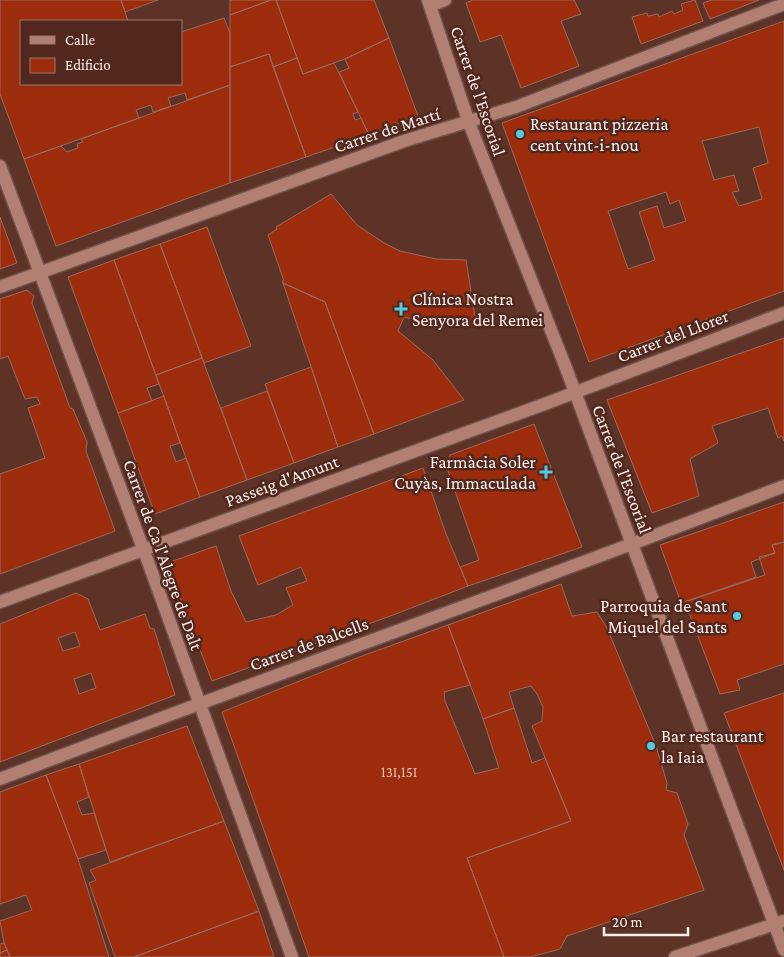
<svg xmlns="http://www.w3.org/2000/svg" width="784" height="957" font-family="'Crimson Pro',serif">
<style>
.building{fill:#9c2c0b;stroke:#9a6b5e;fill-rule:evenodd}
.lines{fill:none;stroke-linecap:round;stroke-linejoin:round}
.minor-casing{stroke:#715149;stroke-width:15}
.minor{stroke:#b18073;stroke-width:12}
.poi-dot{fill:#57c9e3;stroke:#52281e;stroke-width:2}
.labels{text-anchor:middle;stroke-width:5;stroke-linejoin:round;paint-order:stroke}
.number-label{font-size:15px;fill:#e3bfb4}
.street-label{font-size:18px;fill:#fbf0ed;stroke:#52281e}
.poi-label{font-size:18px;fill:#fbf0ed;stroke:#52281e;text-anchor:start}
</style>
<rect width="100%" height="100%" fill="#5d3328"/>
<path class="building" d="M0 0H121L128 21H21V84H181V32L224 18 230 33V85L187 100 185 93 168 98 171 106 153 112 151 105 136 110 139 118 24 159 0 94Z
M121 0H158L125 12Z
M230 0H271L230 15Z
M271 0H276L297 58 273 67 269 54 230 67V15Z
M276 0H374L389 38 345 59 303 74Z
M473 0H574L581 14 561 21 579 66 521 88 501 35 480 42 466 3Z
M695 0 703 21 641 44 632 17 647 13 648 16 658 14 659 17 672 11 674 14 683 10 681 4Z
M712 0H759L710 19 703 3Z
M784 21V291L589 362 502 123ZM759 127 768 163 753 168 762 199 739 206 732 192 739 191 734 175 714 180 702 141ZM666 192 670 204 679 200 686 221 664 228 657 206 639 212 655 260 628 269 608 211Z
M389 38 418 116 369 135 339 72 349 68 345 59Z
M269 54 306 157 230 183V67Z
M297 58 303 74 334 63 358 112 353 114 355 120 361 118 369 135 306 157 273 67Z
M230 85V183L56 246 24 159 61 146 67 152 78 148 77 144 83 142 81 139Z
M331 194 357 225 384 243 400 251 436 259 466 260 476 323 437 324 404 317 398 331 433 360 464 400 374 434 325 302 283 283 282 281H284L268 235 277 229 276 227Z
M0 217 17 263 0 269Z
M207 227 251 346 204 363 160 244Z
M160 244 202 358 156 375 114 260Z
M114 260 159 384 147 388 152 401 118 413 68 277Z
M283 283 325 302 374 434 338 447Z
M27 290 34 296 32 303 70 408 73 409 87 442 86 451 115 531 0 574V474L45 458 28 408 40 404 37 397 25 399 8 356 0 359V299Z
M784 338V441L782 436 778 438 768 408 712 426 718 443 690 459 699 496 652 513 607 400Z
M202 358 247 480 200 497 156 375Z
M311 367 338 447 294 463 265 384Z
M267 391 294 463 247 480 221 408Z
M164 396 180 443 170 446 176 462 186 458 200 497 155 514 118 413Z
M534 424 582 547 468 586 460 567 479 560 447 468 450 455Z
M423 468 446 534 468 586 393 615 212 681 167 563 216 546 231 591 246 622 276 615 293 605 286 588 307 581 301 567 258 585 239 536Z
M784 502V542L772 545 775 553 751 562 756 577 681 603 660 545Z
M784 542V664L737 680 740 690 720 694 685 602 765 575 759 557 775 553 772 545Z
M561 584 572 616 597 612 607 628 656 746 667 783 666 790 677 793 688 824 684 835 704 890 567 936 560 949 530 957H504L467 858 571 821 532 726 542 721 543 707 537 694 531 686 509 692 514 708 483 719 448 625Z
M76 593 88 599 100 630 145 614 150 628 154 629 175 695 0 762V624ZM75 632 80 646 63 651 58 638ZM91 673 96 688 79 694 74 679Z
M448 625 470 685 444 692 445 701 475 774 499 768 483 719 514 708 532 763 545 758 571 821 467 858 504 957H309L222 712 362 656Z
M784 693V870L724 713Z
M187 726 224 821 110 862 79 764Z
M79 764 89 797 77 802 82 815 94 813 106 850 78 859 46 775Z
M46 775 78 859 109 957H10L4 943 0 921 32 910 26 895 0 904V792Z
M224 821 259 911 134 957H115L89 883 96 880 90 870Z
M259 911 274 957H134Z
M4 943 7 950 0 953V944Z
M7 950 10 957H0V953Z"/>
<g class="lines">
<g class="minor-casing">
<path id="minor" d="M428 0 469 123 566 368 784 950
M430 6 445 0
M0 166 147 559 292 957
M0 287 407 140 516 107 784 4
M0 602 542 405 784 313
M0 779C260 679 524 587 784 486
M675 957 784 921"/>
</g>
<use href="#minor" class="minor"/>
</g>
<g class="poi-dot">
<circle cx="520" cy="134" r="5"/>
<path d="M398.5 301.5h5v5h5v5h-5v5h-5v-5h-5v-5h5z"/>
<path d="M543.5 464.5h5v5h5v5h-5v5h-5v-5h-5v-5h5z"/>
<circle cx="737" cy="616" r="5"/>
<circle cx="651" cy="746" r="5"/>
</g>
<g class="labels">
<g class="number-label">
<text x="399" y="777">13I,15I</text>
</g>
<g class="street-label">
<text transform="translate(478 91) rotate(71)" y="6">Carrer de l'Escorial</text>
<text transform="translate(387 130) rotate(-18)" y="6">Carrer de Martí</text>
<text transform="translate(673 336) rotate(-21)" y="6">Carrer del Llorer</text>
<text transform="translate(622 469) rotate(69)" y="6">Carrer de l'Escorial</text>
<text transform="translate(282 481) rotate(-20)" y="6">Passeig d'Amunt</text>
<text transform="translate(163 555) rotate(70)" y="6">Carrer de Ca l'Alegre de Dalt</text>
<text transform="translate(309 644) rotate(-20)" y="6">Carrer de Balcells</text>
</g>
<g class="poi-label">
<text x="530" y="130">Restaurant pizzeria<tspan x="530" dy="21">cent vint-i-nou</tspan></text>
<text x="412" y="305">Clínica Nostra<tspan x="412" dy="21">Senyora del Remei</tspan></text>
<text x="536" y="468" text-anchor="end">Farmàcia Soler<tspan x="536" dy="21">Cuyàs, Immaculada</tspan></text>
<text x="727" y="612" text-anchor="end">Parroquia de Sant<tspan x="727" dy="21">Miquel del Sants</tspan></text>
<text x="661" y="742">Bar restaurant<tspan x="661" dy="21">la Iaia</tspan></text>
</g>
</g>
<rect x="20" y="20" width="162" height="65" fill="#52281e" stroke="#967871"/>
<rect x="30" y="36" width="25" height="8" fill="#b18073" stroke="#967871"/>
<text x="65" y="45" font-size="15" fill="#fbf0ed">Calle</text>
<rect x="30" y="58" width="25" height="15" fill="#9c2c0b" stroke="#967871"/>
<text x="65" y="70" font-size="15" fill="#fbf0ed">Edificio</text>
<path d="M604 927v8h84v-8" fill="none" stroke="#fbf0ed" stroke-width="2.5"/>
<text x="612" y="927" font-size="15" fill="#fbf0ed" stroke="#52281e" stroke-width="4" paint-order="stroke">20 m</text>
</svg>
